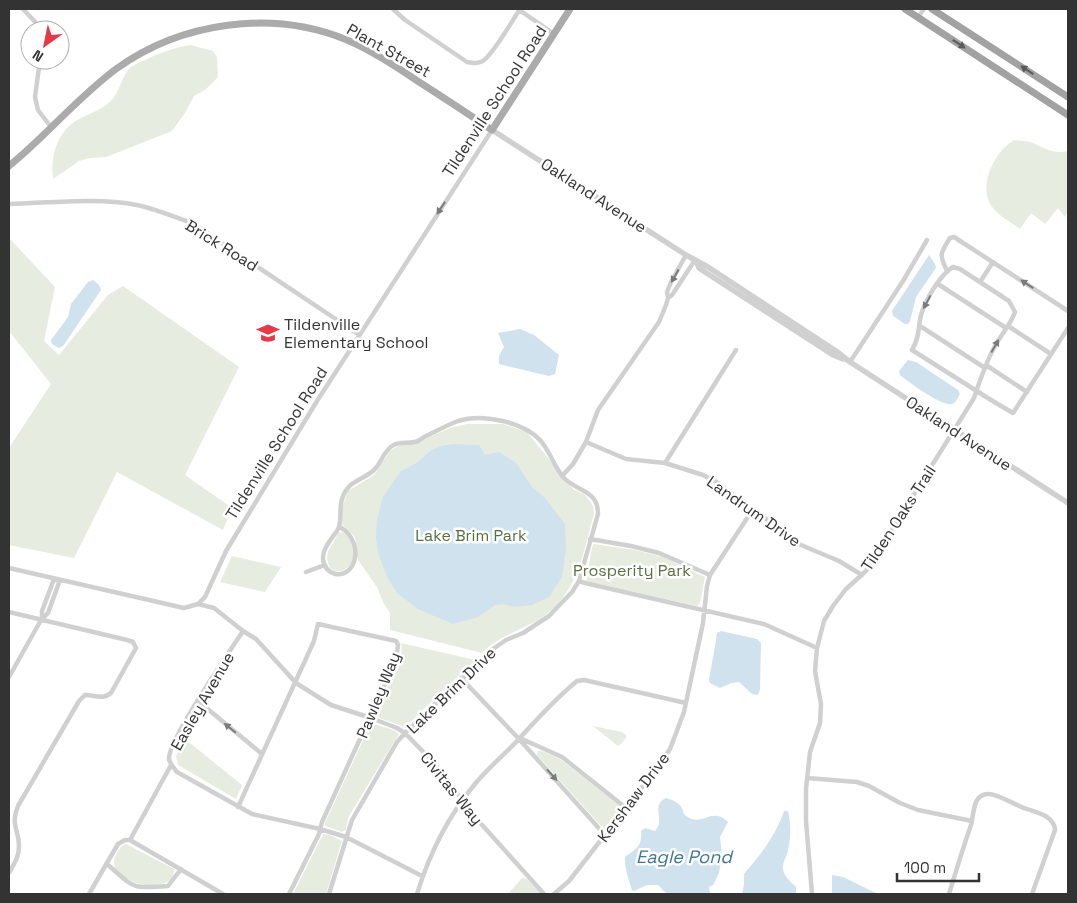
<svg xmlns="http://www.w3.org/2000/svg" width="1077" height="903" font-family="'Space Grotesk',sans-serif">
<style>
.green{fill:#e6ecdf}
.water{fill:#cfe2ee}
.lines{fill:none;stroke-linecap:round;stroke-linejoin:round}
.minor{stroke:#d0d0d0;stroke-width:4.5}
.tertiary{stroke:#d0d0d0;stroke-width:5.5}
.primary{stroke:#ababab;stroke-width:7}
.trunk{stroke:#a2a2a2;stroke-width:7}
.oneway{fill:#5a5a5a}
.oneway2{fill:#7a7a7a}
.labels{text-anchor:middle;stroke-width:5;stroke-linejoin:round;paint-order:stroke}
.street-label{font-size:16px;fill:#333;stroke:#fff}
.poi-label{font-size:16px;fill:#333;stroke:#fff;text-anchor:start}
.park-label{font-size:16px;fill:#56703f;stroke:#fff}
.water-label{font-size:18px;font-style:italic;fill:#3f7597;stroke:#fff}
</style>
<rect width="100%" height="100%" fill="#fff"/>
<path class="green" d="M190 45 213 51 217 57 218 77 205 90 194 96 185 113 172 131 106 157 90 158 79 161 53 179C50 155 58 129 81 118 91 113 103 109 111 101 120 92 121 77 130 68 133 65 139 63 143 61 159 53 173 48 190 45Z
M1014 140C1019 141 1025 141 1030 142 1043 147 1053 155 1068 151V211L1065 217 1058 208 1045 224 1031 213 1020 229C1011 222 1000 217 993 208 979 191 990 164 1002 150 1005 146 1010 143 1014 140Z
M10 239 55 287 44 341 59 355 108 295 123 286 239 367 185 475 232 508 223 530 117 472 74 558 9 545V448L51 384 9 331Z
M467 424H503L527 432 573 489 585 495 590 501 593 506 594 514C582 556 578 595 538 620 518 631 498 637 482 653L390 630V613L383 602 377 587 358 560 355 537 341 523 342 508 348 491 374 475 390 451 401 444H414L450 428Z
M343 532C347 536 353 542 354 549 355 563 344 578 330 568 322 551 333 547 338 533Z
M594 544 635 550 663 557 705 577 700 603 697 606 586 581 592 547Z
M232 556 281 567 265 592 220 582Z
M401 643 475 660 405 727 377 717 376 715C380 692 406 666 401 643Z
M371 723 394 730 399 734 355 806 348 818 346 830 342 832 325 826V823Z
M593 726 622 732 626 735V738L621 744 618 746Z
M185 739 242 785 236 799 178 765 176 756Z
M538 751H542L560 759 620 806 621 809 605 829 603 828 537 755Z
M323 834 330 835 342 841 326 894H293Z
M126 844 174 869C175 900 101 882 116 855 119 849 121 846 126 844Z
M522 878 527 879 541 894H508Z"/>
<path class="water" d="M929 255 935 264 936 268 916 297 910 321 908 324H905L893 316 892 311Z
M93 280 99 285 101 290 63 346 59 348 52 344 51 340 68 317 71 304 88 282Z
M520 329 534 335 559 355 555 374 549 376 499 364V356L504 347 498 333Z
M908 360 916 362 958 390 960 394C958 397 956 403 952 404 942 407 909 382 900 375L899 371Z
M454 444 479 445 485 455 499 452 516 463 532 487 546 499 565 524 566 549 562 577 549 597 532 605 514 607 504 604 495 605 478 617 453 624 418 609 397 593 387 577 378 552 376 537 377 519 383 497 400 472 418 462 430 451 441 446Z
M721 631 757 639 761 643 760 689 758 695 752 694 739 682 731 683 720 688 710 683 709 680 716 640 717 633Z
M666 798C676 801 682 804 684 814 701 830 711 805 728 822L720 837 722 855 719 873 713 885 709 887 710 892 709 894H667L658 885H647L634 891 632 890C629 882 624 865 625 857 637 848 642 847 641 831L645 828 655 831C666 820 650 806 666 798Z
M784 811H788C791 823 791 838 788 850 787 856 782 863 783 869 784 877 791 882 796 887V894H742L744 884V874C760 856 776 835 784 811Z
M832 875 843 877 878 894H832Z"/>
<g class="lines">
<path class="minor" d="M23 9 39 26V30
M393 9 405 20 467 62C473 63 477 64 483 61 494 53 512 21 520 9
M518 9 554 34
M918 17 924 9
M40 60 35 97 38 110 51 127
M9 204C49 203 98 197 137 205 156 209 174 217 192 223L358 334
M947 271C939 254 940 254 950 238L954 237 1068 311
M980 282 993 262
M938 284 1006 328
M668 298 672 295 695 260
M920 326 985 368
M1008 326 1051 354
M850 362 903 281 927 240
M986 365 1027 392
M586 442 626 459 665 463 703 475 718 483 801 545 839 561 862 575
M665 463 736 350
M562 476 573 464 586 442 598 410 659 322 666 305 668 298 667 292 671 282 686 255
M590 539 631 546 659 553 710 575
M9 568 184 608 198 604 205 597 226 551 317 401 492 130
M306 572 325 565
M579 581 585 583 764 624 817 648
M198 604 214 608 243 631 256 639 296 683 331 705 371 718 397 728 405 733 435 764 475 817 544 894
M9 612 127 640 133 642 136 648 111 693C103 700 95 695 85 695L79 701 18 806C10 827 19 828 19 846 19 857 14 864 9 873
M42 619V611L54 579
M243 631C230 651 168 740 169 759 170 764 174 768 177 772L252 814 320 829 346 837 422 876
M9 677 41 620 48 613 60 580
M461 678 519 739 605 835
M198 701 262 754
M522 739 562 757 626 808
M807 778 857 782 869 786 900 803 918 810 972 821
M238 807 314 641 318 624 396 641 398 645 396 660 392 669 322 822 319 834 289 894
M130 840 171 765
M107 864C135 888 129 889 168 886L181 869
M89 894 118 844 125 840H130L223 894
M329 894 352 820 397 742 405 733 493 649 506 640 523 633 549 616 572 592 579 581 598 514C598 490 578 492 564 478 554 467 550 451 540 440 523 422 482 413 458 421 447 425 435 432 424 437 421 439 417 442 414 442 407 444 399 441 392 446 383 452 382 462 374 470 362 481 348 480 342 499 339 507 342 523 338 529 333 538 322 548 323 559 324 575 344 580 352 566 360 552 353 534 340 527
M417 894C429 855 449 815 475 784 488 768 504 755 518 740 536 720 555 699 577 681L584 680 686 703
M554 894 569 881 657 768 670 749 684 712 703 623 707 586 710 575 753 509
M812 894 806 821V789L810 752 820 723 821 704 815 671 817 648 824 621 833 606 846 589 866 571 974 398C980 380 986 362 995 346 1001 335 1011 324 1015 312L1009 301 960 269 953 267C941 274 926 299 922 312 917 327 921 335 912 350L972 388C986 397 999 405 1013 413L1068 328
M949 894C956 871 963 848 971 825 973 818 973 809 976 802 978 798 982 794 988 794 997 793 1016 806 1027 809 1038 813 1054 816 1055 830L1032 894"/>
<path class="tertiary" d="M492 130 686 255 708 267 836 351 850 362 1068 503
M696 261 699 268 705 272 833 355 843 359"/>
<path class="primary" d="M9 166C46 136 77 98 116 69 181 22 272 9 347 40 371 50 394 65 416 80 441 96 467 113 492 130L570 9"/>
<path class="trunk" d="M905 9 1068 115
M932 9 1068 97"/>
</g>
<defs><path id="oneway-solid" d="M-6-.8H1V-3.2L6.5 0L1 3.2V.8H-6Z" transform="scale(1.25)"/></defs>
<g class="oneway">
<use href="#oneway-solid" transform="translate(959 44) rotate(33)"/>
<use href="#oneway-solid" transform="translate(1027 70) rotate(-147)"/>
</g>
<g class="oneway2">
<use href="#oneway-solid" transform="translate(441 208) rotate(123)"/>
<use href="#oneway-solid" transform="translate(675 276) rotate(119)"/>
<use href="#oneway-solid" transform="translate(1027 284) rotate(-147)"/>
<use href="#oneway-solid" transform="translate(927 302) rotate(118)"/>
<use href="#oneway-solid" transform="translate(995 346) rotate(-60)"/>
<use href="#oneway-solid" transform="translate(230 728) rotate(-141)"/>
<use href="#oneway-solid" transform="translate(552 775) rotate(48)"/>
</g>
<defs>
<g id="school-bare" transform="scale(1.725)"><path d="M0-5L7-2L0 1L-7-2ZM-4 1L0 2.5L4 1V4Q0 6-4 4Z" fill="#e63946" stroke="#fff" stroke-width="2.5" paint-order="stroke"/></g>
</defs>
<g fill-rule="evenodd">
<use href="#school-bare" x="268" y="333"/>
</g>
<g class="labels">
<g class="street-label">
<text transform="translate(389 50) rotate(29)" y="6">Plant Street</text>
<text transform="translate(494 101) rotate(-57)" y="6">Tildenville School Road</text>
<text transform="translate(594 195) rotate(33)" y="6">Oakland Avenue</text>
<text transform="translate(222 245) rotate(32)" y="6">Brick Road</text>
<text transform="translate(959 433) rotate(33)" y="6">Oakland Avenue</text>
<text transform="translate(276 443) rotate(-58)" y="6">Tildenville School Road</text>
<text transform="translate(754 511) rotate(35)" y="6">Landrum Drive</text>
<text transform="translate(898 518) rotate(-57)" y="6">Tilden Oaks Trail</text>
<text transform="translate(451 690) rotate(-44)" y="6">Lake Brim Drive</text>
<text transform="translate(378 695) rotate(-68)" y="6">Pawley Way</text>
<text transform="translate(202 701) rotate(-60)" y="6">Easley Avenue</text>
<text transform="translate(452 788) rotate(51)" y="6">Civitas Way</text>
<text transform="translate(633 797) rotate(-53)" y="6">Kershaw Drive</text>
</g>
<g class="poi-label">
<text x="284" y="330">Tildenville<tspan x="284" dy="18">Elementary School</tspan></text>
</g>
<g class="park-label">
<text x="471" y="541">Lake Brim Park</text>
<text x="632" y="576">Prosperity Park</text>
</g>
<g class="water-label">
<text x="684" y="863">Eagle Pond</text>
</g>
</g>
<rect width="1077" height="903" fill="none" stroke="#333333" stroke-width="20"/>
<g transform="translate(45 45) rotate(213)"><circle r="24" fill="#ffffff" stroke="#adadad"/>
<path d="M0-4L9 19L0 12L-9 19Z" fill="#e63946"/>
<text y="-8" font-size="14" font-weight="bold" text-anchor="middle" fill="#333333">N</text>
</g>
<path d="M897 873v8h82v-8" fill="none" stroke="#333333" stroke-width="2.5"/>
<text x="904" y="873" font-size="15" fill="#333333" stroke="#ffffff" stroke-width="4" paint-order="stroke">100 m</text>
</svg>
